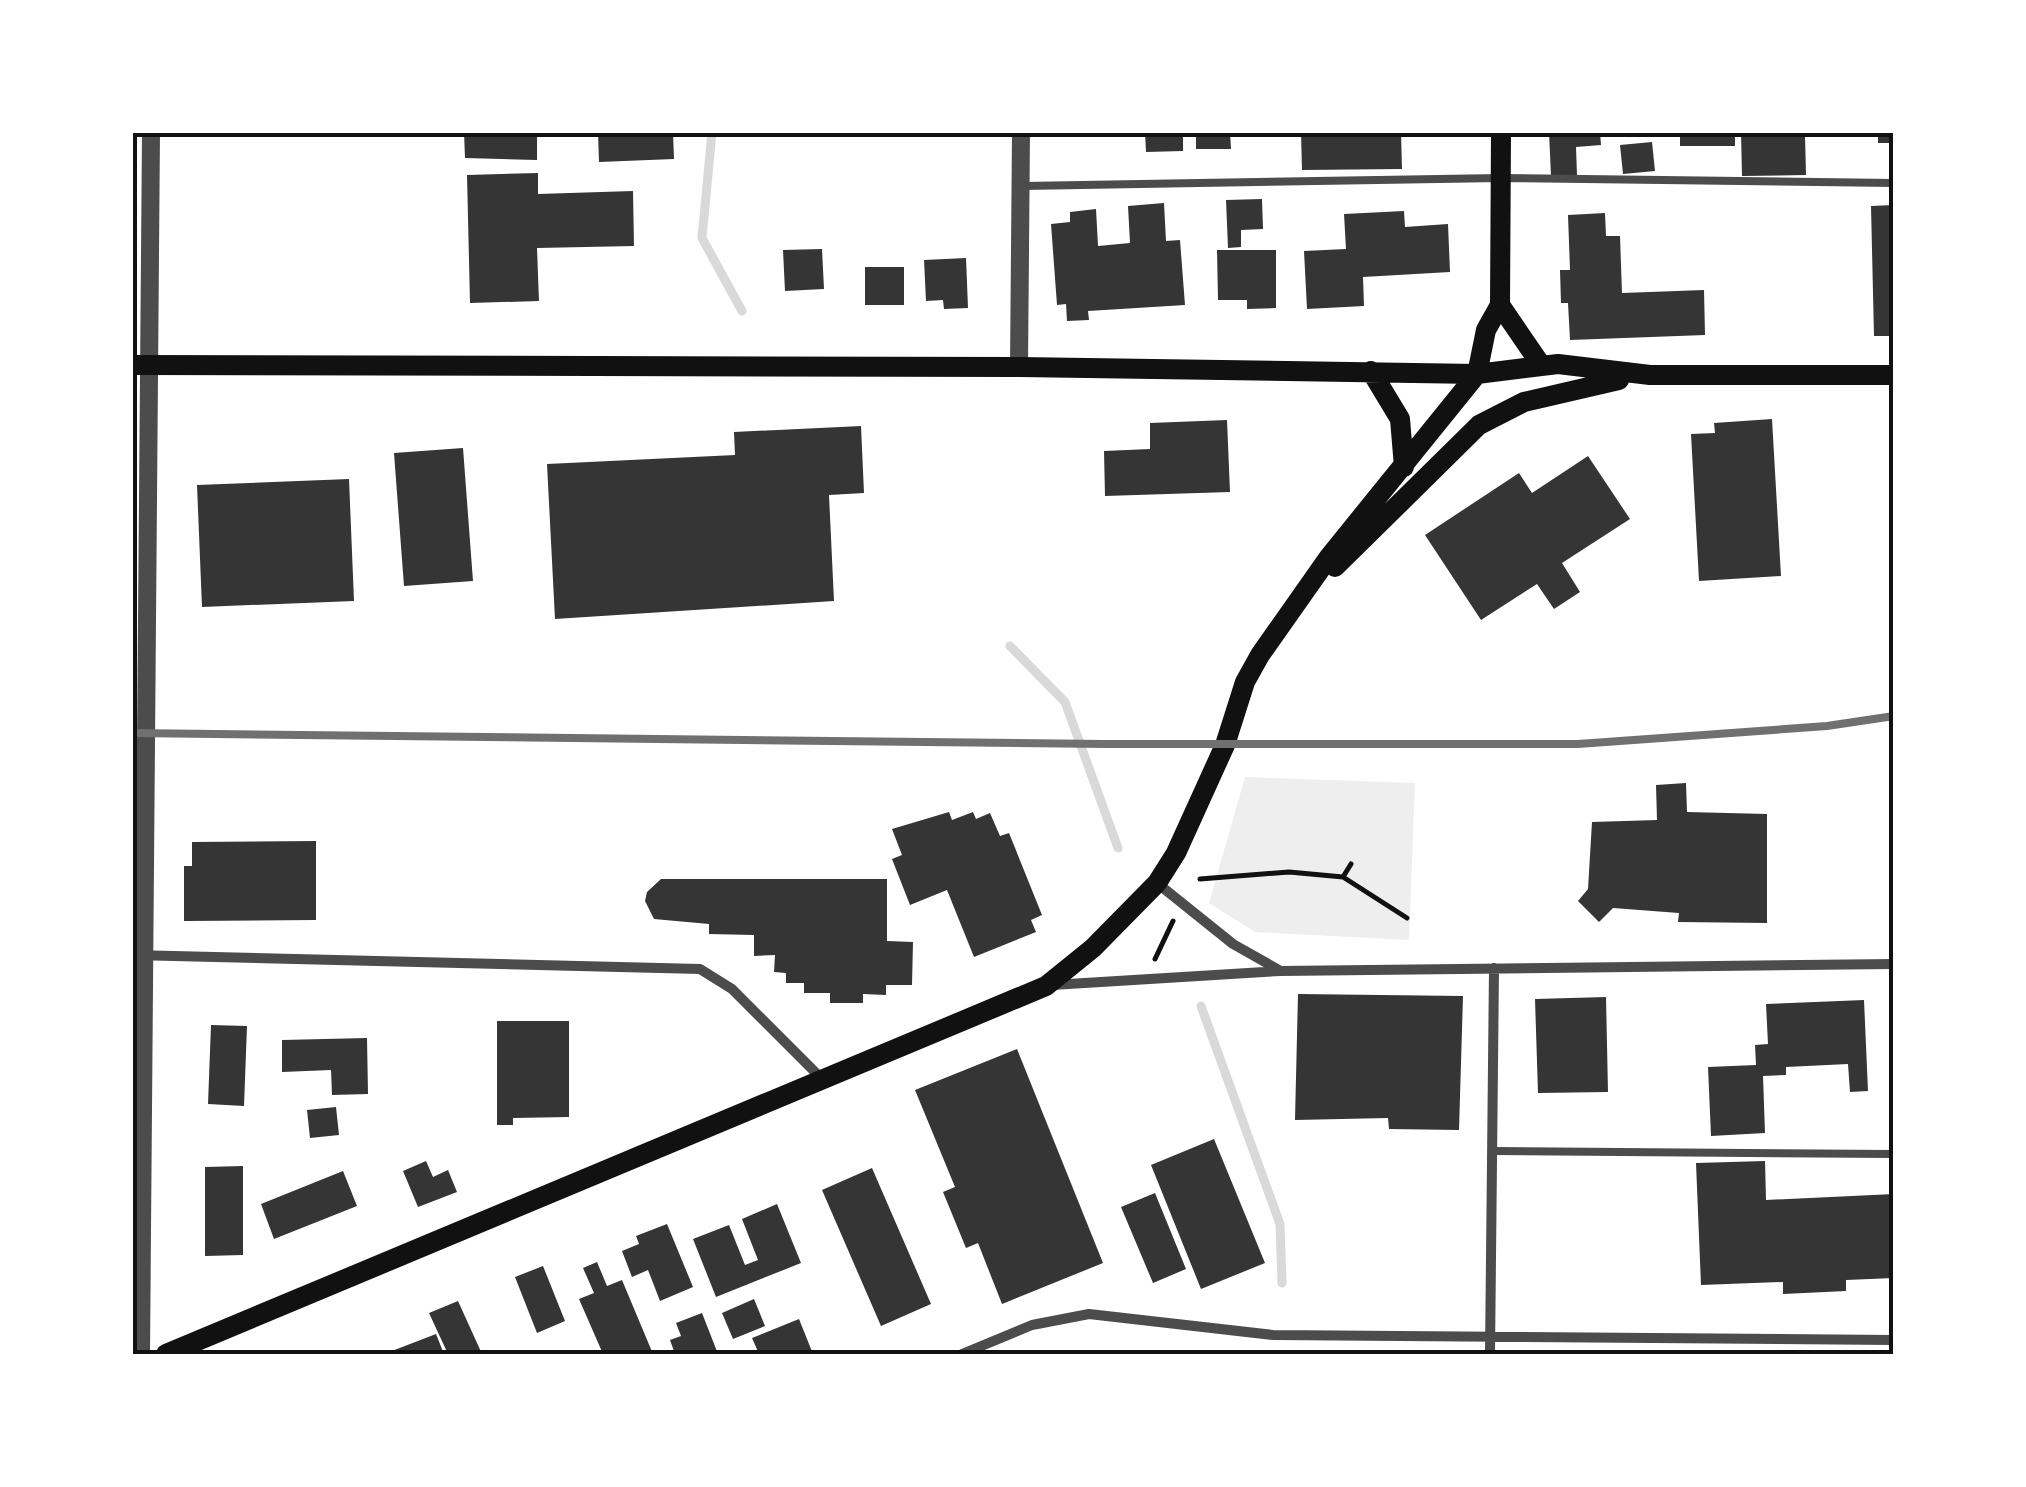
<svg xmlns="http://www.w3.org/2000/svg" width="2026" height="1487" font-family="Lato,sans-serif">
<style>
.green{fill:#eee}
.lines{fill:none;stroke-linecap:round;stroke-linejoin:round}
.stream{stroke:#d9d9d9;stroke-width:9}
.building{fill:#353535}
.path{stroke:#111;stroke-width:5}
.service{stroke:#4c4c4c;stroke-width:8}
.minor{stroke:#4c4c4c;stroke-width:10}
.tertiary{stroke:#4c4c4c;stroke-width:18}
.secondary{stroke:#111;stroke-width:20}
.rail{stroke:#707070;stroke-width:8}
.neatline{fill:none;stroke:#111;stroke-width:4}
</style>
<rect width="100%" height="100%" fill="#fff"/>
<path class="green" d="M1245 777 1415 783 1409 940 1255 932 1209 903Z"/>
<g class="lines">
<path class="stream" d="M712 132 702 238 742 311
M1010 646 1065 702 1118 848
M1201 1006 1280 1224 1282 1283"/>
</g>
<path class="building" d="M464 132H537V160L465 158Z
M598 132H673L674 159 599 162Z
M1145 132H1183V151L1146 152Z
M1196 132H1230L1231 149H1196Z
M1301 132H1401L1402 169 1302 170Z
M1549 132H1600L1601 145 1576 147 1577 175 1551 176Z
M1680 132H1735V146H1680Z
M1741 132 1805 135 1806 175 1742 176Z
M1878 132H1894V143H1878Z
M1652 142 1655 171 1623 174 1620 145Z
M538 173V194L633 191 634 246 537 248 539 301 470 303 467 175Z
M1262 199 1263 229 1241 230V247L1228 248 1226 200Z
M1164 203 1166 241 1180 240 1185 305 1088 311 1089 320 1067 321 1066 304 1057 305 1051 224 1070 222V212L1096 209 1098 246 1130 243 1128 206Z
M1894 205V336H1874L1871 206Z
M1404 211 1405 227 1448 224 1450 272 1363 277 1364 306 1307 309 1304 251 1346 249 1344 214Z
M1605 213 1606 236H1620L1622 293 1704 290 1705 335 1570 340 1568 303H1561L1560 270H1570L1568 215Z
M822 249 824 289 785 291 783 250Z
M1217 250H1276V308L1247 309V300H1218Z
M966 258 968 308 944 309 943 300 926 301 924 260Z
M865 267H904V305H865Z
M1772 419 1781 576 1699 581 1691 434 1715 433 1714 423Z
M1227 420 1230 492 1105 496 1104 451 1150 449V423Z
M861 426 864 493 829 495 834 601 555 619 547 464 735 455 734 432Z
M463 448 473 581 404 586 394 453Z
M1588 456 1630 519 1562 563 1580 592 1554 609 1537 584 1481 620 1425 535 1519 473 1532 493Z
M349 479 354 601 202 607 197 485Z
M1686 783 1687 812 1767 814V923L1678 922 1679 913 1613 908 1599 922 1578 901 1588 889 1592 822 1657 820 1656 785Z
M949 812 952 820 973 812 976 819 990 813 1000 836 1009 833 1042 915 1031 920 1036 932 974 957 947 890 910 905 892 859 902 855 892 829Z
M316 841V920L184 921V866H192V842Z
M661 879H887V941L913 942 912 985H886V995L863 994V1003H830V993H804V983H786V973L774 972 775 955 754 956V935L709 934V924L654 919 645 901 647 892Z
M1298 994 1463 996 1459 1130 1389 1129 1388 1118 1295 1120Z
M1606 997 1608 1092 1538 1093 1535 999Z
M1864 1000 1868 1091 1850 1092 1848 1064 1786 1067V1075L1763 1076 1765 1133 1711 1136 1708 1067 1756 1065 1755 1045 1768 1044 1766 1004Z
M497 1021H569V1117L513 1118V1125H497Z
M211 1025 247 1026 244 1106 208 1104Z
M367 1038 368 1094 332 1095 331 1070 282 1072V1040Z
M1017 1049 1103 1263 1002 1304 978 1243 966 1248 943 1192 955 1187 915 1090Z
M336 1107 339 1135 310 1138 307 1110Z
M1214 1139 1265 1263 1201 1289 1151 1165Z
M426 1161 433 1177 448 1170 457 1192 418 1207 403 1171Z
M1765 1161 1766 1200 1894 1194V1278L1846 1280V1291L1783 1294V1282L1701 1285 1696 1163Z
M243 1166V1255L205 1256V1167Z
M872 1168 931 1304 881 1326 822 1190Z
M343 1171 357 1206 274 1239 261 1204Z
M1155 1193 1186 1269 1153 1283 1121 1207Z
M777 1204 801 1263 716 1297 693 1239 729 1225 745 1265 758 1260 742 1219Z
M667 1224 693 1287 660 1301 648 1270 632 1277 622 1251 639 1244 636 1236Z
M597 1262 607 1286 622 1280 653 1354H603L579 1299 594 1293 583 1268Z
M543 1266 565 1321 537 1333 515 1277Z
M754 1299 765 1326 733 1339 722 1313Z
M458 1301 482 1354H448L429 1313Z
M702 1313 718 1354H675L670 1340 681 1336 676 1323Z
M799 1319 813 1354H759L752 1338Z
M436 1334 444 1354H384Z"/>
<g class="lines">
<path class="path" d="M1343 877 1351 864
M1200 879 1289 872 1343 877 1407 918
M1155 959 1173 921"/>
<path class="service" d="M1023 186 1500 178 1894 183
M1492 1151 1894 1154"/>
<path class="minor" d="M1157 883 1233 944 1279 970
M132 955 700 969 732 989 823 1080
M1052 985 1280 971 1894 964
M962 1354 1032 1325 1089 1314 1273 1335 1894 1340
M1490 1354 1494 968"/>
<path class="tertiary" d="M1019 367 1021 132
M141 1354 151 132"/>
<path class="secondary" d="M1500 305 1541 365
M132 365 1019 367 1477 374 1558 364 1650 375H1894
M1371 371 1400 419 1404 467
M1335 567 1479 425 1524 402 1619 380
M166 1354 1046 986 1093 948 1157 883 1176 853 1225 745 1245 682 1260 655 1329 557 1477 374 1486 330 1500 305 1501 132"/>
<path class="rail" d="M132 733 1104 744H1578L1827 726 1894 716"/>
</g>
<rect width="2026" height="1487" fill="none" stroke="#ffffff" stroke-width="270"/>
<rect x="135" y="135" width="1756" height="1217" class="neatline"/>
</svg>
